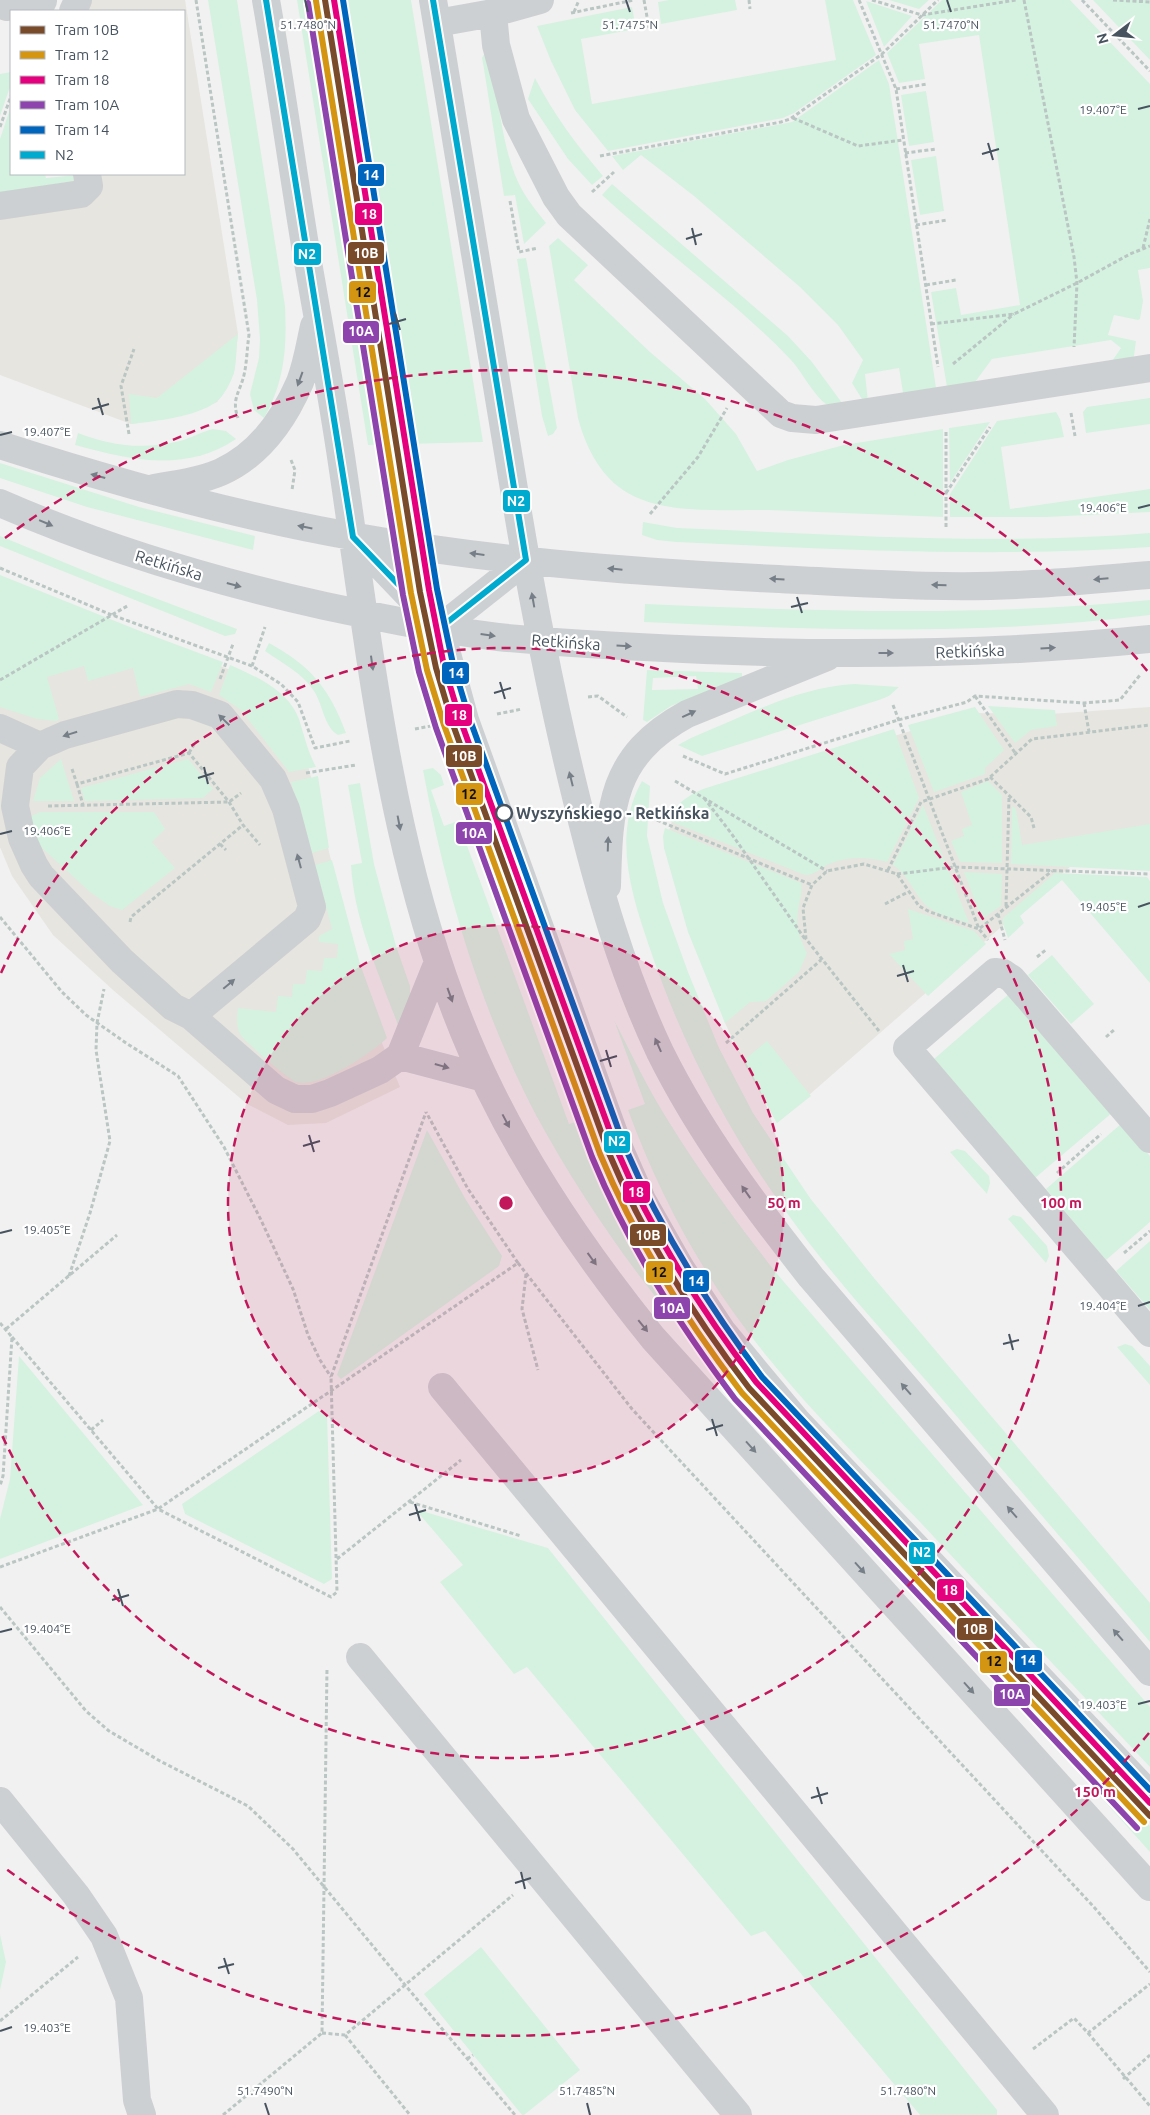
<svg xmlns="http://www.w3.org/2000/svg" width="1150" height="2115" font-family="Ubuntu,sans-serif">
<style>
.commercial{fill:#e6e5df}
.green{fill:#d5f2e0;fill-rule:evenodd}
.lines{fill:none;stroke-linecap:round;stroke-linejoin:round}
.path{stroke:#bac6c3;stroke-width:3;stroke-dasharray:4 2.5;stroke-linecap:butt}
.minor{stroke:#cdd0d2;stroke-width:28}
.bus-1-casing{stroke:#fff;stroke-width:10}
.bus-1{stroke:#00a9ce;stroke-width:6}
.tram-1-casing{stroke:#fff;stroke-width:10}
.tram-2-casing{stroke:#fff;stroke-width:10}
.tram-3-casing{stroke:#fff;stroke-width:10}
.tram-4-casing{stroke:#fff;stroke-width:10}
.tram-5-casing{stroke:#fff;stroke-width:10}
.tram-1{stroke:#7a4b2a;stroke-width:6}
.tram-2{stroke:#d49513;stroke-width:6}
.tram-3{stroke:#e5007d;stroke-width:6}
.tram-4{stroke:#8e44ad;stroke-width:6}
.tram-5{stroke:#0065bd;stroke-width:6}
.oneway{fill:#767f87}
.ticks{fill:none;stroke:#47535f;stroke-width:2}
.ring{fill:none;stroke:#c2185b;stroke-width:2.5;stroke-dasharray:9 6}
.stop-dot{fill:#fff;stroke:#47535f;stroke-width:2.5}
.labels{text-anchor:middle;stroke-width:4.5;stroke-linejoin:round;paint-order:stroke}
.street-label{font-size:16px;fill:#47535f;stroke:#fff}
.stop-label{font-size:16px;font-weight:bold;fill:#47535f;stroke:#fff;text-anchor:start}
.ticks-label{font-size:12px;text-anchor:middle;fill:#47535f;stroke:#fff;stroke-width:4.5;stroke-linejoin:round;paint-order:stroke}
.centre{fill:#c2185b;stroke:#fff;stroke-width:2.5}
.ring-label{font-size:15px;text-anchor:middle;font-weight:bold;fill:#c2185b;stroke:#fff;stroke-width:4.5;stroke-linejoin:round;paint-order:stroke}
.line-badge{stroke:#fff;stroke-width:2}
.badge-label{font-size:14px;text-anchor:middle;font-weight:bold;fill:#fff}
.pale-badge-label{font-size:14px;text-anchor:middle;font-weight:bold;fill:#111}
</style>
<rect width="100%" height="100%" fill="#f2f1f1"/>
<path class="commercial" d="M68 0H185L238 334 234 372 223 394 217 402 206 407 164 419 131 424 0 375V195L63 184 76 174H184V11H62Z
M0 579 238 673 297 726 315 792 355 963 373 1021 400 1087 326 1123 288 1125 247 1104 113 990 53 935 12 876 0 847Z
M1150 707V863L1079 859 777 1123 743 1061 725 1023 667 837 674 815 713 790 971 713 1050 714Z"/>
<path class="green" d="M208 0H237L285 306C287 346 285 382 264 418L254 410 250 394 259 358 260 339 257 300Z
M297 0H411L483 442 368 445Z
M669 0H735L737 10 661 24 658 2Z
M825 0H853L876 55 794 113 783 118 608 151 575 110 551 61 537 26 632 7 636 29 581 39 592 104 836 60Z
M889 0H929L919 9Z
M942 0H1070L1150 84V268L1138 270 1143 301 1140 319 1138 320 1114 315 1108 335 1136 341 1133 364 1108 367 1121 348 1111 340 992 359 970 389 948 393 931 292 956 288 961 315 1020 305 979 35 919 44 925 79 899 83 887 53Z
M1093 0H1150V60Z
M866 1 912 16 884 47Z
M485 52 492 58C498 97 501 138 515 175 522 193 534 208 546 223L524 244 515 195 504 196 484 69 482 58Z
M879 60 889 84 937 394 904 399 899 368 865 374 868 401 865 404 852 383 863 360 838 325 800 287 694 196 641 155 623 170 612 156 792 122Z
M11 72V84L0 116V74Z
M535 78C554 115 576 144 603 176L592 185 568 159 528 99Z
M926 91 934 142 909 146 901 95Z
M11 106V174H45L46 178 76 175 73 181 0 194V139Z
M936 156 944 211 920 215 911 160Z
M612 184 788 336 812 362 845 407C841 407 834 408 830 406 818 403 801 370 791 360 734 300 664 252 602 195Z
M558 238 588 265 574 280 650 352 705 399 736 434 757 471 788 460 844 445 943 429V517C884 515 826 512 768 510 724 509 661 516 623 490 599 474 585 445 578 418L549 246Z
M526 258 557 428 553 434 548 436 542 416 517 259Z
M238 334C236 346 237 361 234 373 231 382 224 396 216 402 196 417 156 421 131 424L129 394 157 398Z
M1150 398V424L1086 433 1083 412 1087 407Z
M1056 412 1060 419 1064 437 1001 447 1010 509 1150 489V512L1046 517H950V494L997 421Z
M990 422 950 483 949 428Z
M213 429 226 431 236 439C186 473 130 460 75 445L78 433C113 446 142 450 180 441 191 438 201 432 213 429Z
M0 463 139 507 255 536 253 550 87 507 0 478Z
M643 522 677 528C834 534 993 546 1150 533V547C992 558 834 549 676 542L657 540 642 535Z
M0 536 102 578 237 629 235 634 225 636 0 546Z
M0 575 140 631 223 662 211 692 189 684 140 697 133 668 88 681 84 666 47 677 59 719 56 721 37 719 0 707Z
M1150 600V615C982 636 813 630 644 622L645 604C813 611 982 617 1150 600Z
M269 643C310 665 330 689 346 733L338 735C324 727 323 705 314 691 302 673 282 663 265 651Z
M230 665C257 677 288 690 299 719 304 735 308 752 316 767L289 772 241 710 219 695Z
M647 670 742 673V678L671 706 647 722 643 720ZM696 676 698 689 652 690 653 678Z
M854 684 899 687 889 696 879 700 702 756 678 745 691 738C743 717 797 687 854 684Z
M988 706 1055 710 1057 726 1031 730 1015 743Z
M975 707 1004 750 985 768V774L934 792 908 725Z
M894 729 919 798 887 862C867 857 849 856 829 864 820 868 816 875 805 875L667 820C675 804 687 796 703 789Z
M61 759 74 801H33L40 778Z
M188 759 213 789 203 798 85 801 81 788Z
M433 768 441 775 444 785 431 790 444 826 458 821 569 1124 589 1118C604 1156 618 1194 637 1230 673 1299 717 1362 769 1420L1150 1826V1852C1019 1704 882 1562 754 1411 722 1374 689 1338 658 1300 613 1243 572 1181 537 1117 480 1009 445 890 423 770Z
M318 776 329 848 312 853 291 782Z
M642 781 650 786 647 836 663 903 688 972 719 1048 753 1113 810 1198 874 1278 1150 1603V1642C1077 1556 1003 1471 930 1385 881 1329 830 1274 787 1213 728 1132 681 1042 649 946 631 893 612 834 642 781Z
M988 781 1002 795V863L960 862 951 841 964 836 962 829 972 825 961 792Z
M360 783 374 864 396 946 410 986V997L398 1025C379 974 354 920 351 865L362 863 348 785Z
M923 805 969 923C956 919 939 916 928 907 914 895 909 875 893 865Z
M1012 806 1016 809 1022 845 1150 824V871L1011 864Z
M40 812H154L165 829 152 842 175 868 122 910 110 906 90 892 41 847 34 831 31 816Z
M665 828 801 883C803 893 799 901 798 911 795 927 800 939 807 953L799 972 766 1001 750 1002 725 1023 688 932 664 848 663 836Z
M332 860 360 964 387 1038C373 1052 331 1079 311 1082 307 1083 299 1083 296 1082 287 1078 245 1042 240 1034 236 1026 237 1016 238 1008L276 1012 278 996 292 997 293 984H305L307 970 322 971 324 958H337L338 944 319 942V936L332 929 315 865Z
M964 872 1002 874 1001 906 982 919Z
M1055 873 1147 877 1150 881V983L1062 880 1020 916 1024 923 1008 938 1003 924V918Z
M908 909 974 931 986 944 928 996 889 954 905 950 904 941 913 939Z
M1052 955 1094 1004 1071 1024 1028 975Z
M1010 993 1113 1112 1035 1178 934 1059Z
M614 1020C632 1055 648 1089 669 1122 702 1175 739 1226 778 1275L1150 1707V1767C1073 1685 996 1604 920 1522 869 1469 816 1417 770 1360 707 1284 662 1202 628 1110L645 1104Z
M767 1041 811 1096 777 1123 743 1061Z
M1122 1123 1150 1156V1222L1106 1260 1046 1189Z
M427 1130 466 1200 502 1256 499 1266 341 1379 337 1375Z
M957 1149 965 1151 989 1176 990 1183 987 1194 950 1152Z
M1013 1215 1021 1217 1047 1246 1049 1256 1046 1263 1008 1219Z
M1150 1241V1310L1116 1271Z
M1125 1344 1132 1346 1150 1366V1385L1117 1347Z
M19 1356 143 1505 0 1559V1519L10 1479Z
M319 1411 327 1414 332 1579 324 1584 185 1514 182 1504Z
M415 1509 548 1548 997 2110V2115H920L765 1931 751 1936 527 1667 514 1674 440 1582 463 1565Z
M0 1934 6 1962 0 1990Z
M481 1947 580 2070 524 2115H522L424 1994Z"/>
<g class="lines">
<path class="path" d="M196 0 249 335C247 348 247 362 244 375 240 392 231 399 238 418
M644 0 649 28
M749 0 750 9
M859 0 896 89 938 367
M872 0 922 15 1016 0
M1024 0 1074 257 1077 283 1074 347
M1082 0 1150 71
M1113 0 1150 2
M574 12 579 0
M571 13 634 0
M896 89 927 84
M793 118 858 146 903 140
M0 127 11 96
M905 153 936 149
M600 156 781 122 790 119 882 54 938 0
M592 192 614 172
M510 201 519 252 538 248
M916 225 947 220
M1143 248 1150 219
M926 285 956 280
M931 324 1014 314 1077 283 1130 254 1150 246
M953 364 1014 314
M1071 413 1075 436
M129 434 121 386 134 349
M291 460 295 470 292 490
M946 493 990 427
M650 514 698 457 727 408
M946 527V432
M0 568 112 615 252 666 281 684 298 702 315 748 350 741
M252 666 265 627
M220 679 233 644
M0 680 129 605
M975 696 1016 754
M588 697 598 696 627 717
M1084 703 1089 732
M893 705 979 929 988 940
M497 714 522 709
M415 729 431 726
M189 753 196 741
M683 756 725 774 898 720 967 702 975 696 1084 703 1120 700 1140 675
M72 769 77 784 189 753 229 802 243 825 260 845
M306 773 356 765
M990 777 1031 817 1034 828
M675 781 827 871
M77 784 83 805
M704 798 731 833 805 939
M48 806 229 802 241 793
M657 820 812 885
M220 844 226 850
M888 870 921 802 988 779 1032 739 1150 725
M897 874 955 867 1150 874
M885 904 908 892
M1006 906 1009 797
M998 914 1005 940
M0 917 62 992 86 1015 126 1043 178 1076 224 1147 261 1220 293 1289 308 1335 320 1360 331 1377
M130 922 131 917 243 825
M1037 957 1047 949
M879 1031 806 939 803 908 812 885 827 871 864 864 897 874 919 906 930 912 979 929 1052 871
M1106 1037 1115 1029
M726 1043 821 960
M1057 1173 1101 1134
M1124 1253 1150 1231
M518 1263 632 1409 1093 1906 1150 1972
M526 1274 522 1309 538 1370
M69 1276 90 1213 110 1141 96 1050 97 1023 104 989
M0 1323 12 1337 3 1476 0 1486
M6 1329 117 1235
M12 1337 158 1509 331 1597 337 1592 331 1377 426 1112
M91 1430 103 1420
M410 1502 521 1536
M337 1559 461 1460
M0 1567 158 1509 518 1263 468 1189 426 1112
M0 1607 86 1711 109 1731 160 1761 248 1806 293 1849 405 1985 515 2115
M0 2021 78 1957
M322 2033 345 2035 513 1895
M1088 2033 1150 2106
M345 2035 410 2115
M1033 2049 1074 2018 1088 2033 1150 1984
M467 2059 473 2055
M1123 2079 1150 2055
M223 2115 322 2033 327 1668"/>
<path class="minor" d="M266 0C280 79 291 159 304 239 317 316 332 393 343 470 374 680 395 897 490 1090 534 1180 590 1260 653 1338L1150 1887
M433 0C459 165 487 330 515 495 532 598 552 700 577 801 598 887 622 972 660 1052 700 1133 755 1206 811 1277L1150 1672
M0 5 7 7 43 1
M73 11 78 0
M493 13 540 0
M437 23 493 13 496 45 516 119 556 197 569 215 781 414 792 418 816 420 1150 368
M0 206 81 194 89 186 87 174
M0 445C115 482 232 515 351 536 485 560 622 571 758 578 849 582 942 590 1033 584 1072 582 1111 578 1150 575
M154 488C177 484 200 481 221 472 259 455 284 419 300 382 307 364 310 344 314 326
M0 503C105 549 213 581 325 606 382 618 440 630 498 637 566 644 635 647 704 650 853 656 1002 654 1150 639
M353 537 440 628 465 720 620 1150 642 1200 680 1267 722 1331 796 1420 1150 1795
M440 628 526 560
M0 728 40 746
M607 886C609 808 610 756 687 714L827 657
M191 1016 307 919 312 907 286 809 273 779 220 715 192 705 177 704 65 735 40 746 20 767 15 806 22 838 34 865 41 876 122 961 173 1007 191 1016 276 1090 295 1099H312L330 1093 380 1070 400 1056 438 962
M400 1056 484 1078
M1150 1139 1012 979 1003 973 995 972 907 1048 1150 1333
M442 1387 1045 2115
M360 1657 738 2115
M0 1801 76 1895 104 1936 129 1998 137 2100 142 2115"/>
<g class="bus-1-casing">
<path id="bus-1" d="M266 0 353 537 440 628 465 720 620 1150C661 1239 712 1319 774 1395L1150 1795
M433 0 526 560 440 628"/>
</g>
<use href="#bus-1" class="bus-1"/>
<g class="tram-1-casing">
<path id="tram-1" d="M325 0 420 592 436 668 452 722 608 1151C644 1237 692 1314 749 1388L1150 1816"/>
</g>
<g class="tram-2-casing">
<path id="tram-2" d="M316 1 411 593 427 670 444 725 600 1154C636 1241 685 1319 742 1393L1144 1822"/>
</g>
<g class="tram-3-casing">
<path id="tram-3" d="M334 0 429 590 444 666 460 719 616 1148C652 1233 700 1309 756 1382L1150 1803"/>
</g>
<g class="tram-4-casing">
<path id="tram-4" d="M308 3 403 595 419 672 436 728 592 1157C628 1245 678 1323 735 1399L1137 1828"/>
</g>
<g class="tram-5-casing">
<path id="tram-5" d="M343 0 437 589 453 664 469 717 624 1145C660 1229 707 1304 762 1377L1150 1790"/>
</g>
<use href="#tram-1" class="tram-1"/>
<use href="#tram-2" class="tram-2"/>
<use href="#tram-3" class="tram-3"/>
<use href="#tram-4" class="tram-4"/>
<use href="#tram-5" class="tram-5"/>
</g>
<defs><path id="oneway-solid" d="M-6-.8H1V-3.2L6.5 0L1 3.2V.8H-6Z" transform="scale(1.25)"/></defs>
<g class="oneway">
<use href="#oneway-solid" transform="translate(300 379) rotate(110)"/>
<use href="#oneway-solid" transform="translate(98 476) rotate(-165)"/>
<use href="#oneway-solid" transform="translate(46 523) rotate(23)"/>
<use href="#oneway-solid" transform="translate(305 527) rotate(-169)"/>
<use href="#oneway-solid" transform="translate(477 554) rotate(-173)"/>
<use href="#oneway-solid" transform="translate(615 569) rotate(-174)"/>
<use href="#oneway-solid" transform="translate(777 579) rotate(-177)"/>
<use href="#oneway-solid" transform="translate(1101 579) rotate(175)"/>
<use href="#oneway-solid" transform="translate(234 585) rotate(15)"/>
<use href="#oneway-solid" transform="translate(939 585) rotate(-179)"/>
<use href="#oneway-solid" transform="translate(533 600) rotate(-100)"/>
<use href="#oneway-solid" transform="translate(488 635) rotate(8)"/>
<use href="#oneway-solid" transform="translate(624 646) rotate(3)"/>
<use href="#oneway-solid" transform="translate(1048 648) rotate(-3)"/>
<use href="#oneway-solid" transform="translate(886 653)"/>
<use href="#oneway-solid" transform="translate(372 663) rotate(82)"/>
<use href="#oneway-solid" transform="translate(689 714) rotate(-25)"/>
<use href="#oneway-solid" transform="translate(224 720) rotate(-136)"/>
<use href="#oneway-solid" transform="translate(70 734) rotate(163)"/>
<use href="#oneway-solid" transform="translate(571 779) rotate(-104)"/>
<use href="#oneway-solid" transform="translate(399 823) rotate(79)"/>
<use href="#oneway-solid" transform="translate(608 844) rotate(-88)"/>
<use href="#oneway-solid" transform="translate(299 861) rotate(-105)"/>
<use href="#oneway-solid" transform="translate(229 984) rotate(-40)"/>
<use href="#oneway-solid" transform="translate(450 995) rotate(70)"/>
<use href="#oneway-solid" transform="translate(658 1045) rotate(-114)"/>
<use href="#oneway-solid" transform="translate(442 1066) rotate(16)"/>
<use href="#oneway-solid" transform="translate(506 1121) rotate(62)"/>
<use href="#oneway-solid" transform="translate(746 1192) rotate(-125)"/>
<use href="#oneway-solid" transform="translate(592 1259) rotate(54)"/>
<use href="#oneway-solid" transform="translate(643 1326) rotate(51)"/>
<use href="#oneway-solid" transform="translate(906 1389) rotate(-131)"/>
<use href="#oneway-solid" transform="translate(751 1447) rotate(48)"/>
<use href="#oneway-solid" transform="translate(1012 1512) rotate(-131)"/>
<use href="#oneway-solid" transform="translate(860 1568) rotate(48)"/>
<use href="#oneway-solid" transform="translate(1118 1635) rotate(-131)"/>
<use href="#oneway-solid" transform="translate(969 1688) rotate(48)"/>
</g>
<path class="ticks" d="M305 0 308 12M626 0 630 12M947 0 951 12M1138 109 1150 106M988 143 993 160M982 154 999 149M692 228 696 245M686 239 702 234M395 313 400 330M389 324 406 319M98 398 103 415M92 409 109 404M0 435 12 432M1138 508 1150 505M797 597 802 613M791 607 808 603M500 682 505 699M494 693 511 688M204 767 208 784M198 778 214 773M0 834 12 831M1138 907 1150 903M903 965 908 982M897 976 914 971M606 1050 611 1067M600 1061 617 1056M309 1135 314 1152M303 1146 320 1141M0 1233 12 1230M1138 1306 1150 1302M1009 1334 1013 1350M1003 1344 1019 1340M712 1419 717 1436M706 1430 723 1425M415 1504 420 1521M409 1515 426 1510M118 1589 123 1606M112 1600 129 1595M0 1632 12 1629M1138 1704 1150 1701M817 1787 822 1804M811 1798 828 1793M521 1872 525 1889M515 1883 531 1878M224 1958 229 1974M218 1968 234 1964M0 2031 12 2027M265 2103 269 2115M587 2103 590 2115M908 2103 911 2115"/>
<circle cx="506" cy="1203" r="278" fill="#c2185b" fill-opacity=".12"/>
<g class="ring">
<circle cx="506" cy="1203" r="278"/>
<path d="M1 973A555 555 0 1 1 1 1433"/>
<path d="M1149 1733A833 833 0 0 1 5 1868M5 538A833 833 0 0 1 1149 673"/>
</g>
<circle class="stop-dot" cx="504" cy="813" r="8"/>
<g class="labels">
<g class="street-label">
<text transform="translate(169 565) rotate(17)" y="6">Retkińska</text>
<text transform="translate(566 642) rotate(4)" y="6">Retkińska</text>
<text transform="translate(970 651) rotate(-2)" y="6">Retkińska</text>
</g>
<g class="stop-label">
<text x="516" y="819">Wyszyńskiego - Retkińska</text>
</g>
</g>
<g class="ticks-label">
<text x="308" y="29">51.7480°N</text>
<text x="630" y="29">51.7475°N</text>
<text x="951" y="29">51.7470°N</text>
<text x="1103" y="114">19.407°E</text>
<text x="47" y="436">19.407°E</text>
<text x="1103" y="512">19.406°E</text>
<text x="47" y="835">19.406°E</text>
<text x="1103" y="911">19.405°E</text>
<text x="47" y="1234">19.405°E</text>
<text x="1103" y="1310">19.404°E</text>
<text x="47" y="1633">19.404°E</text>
<text x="1103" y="1709">19.403°E</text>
<text x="47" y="2032">19.403°E</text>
<text x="265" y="2095">51.7490°N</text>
<text x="587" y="2095">51.7485°N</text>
<text x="908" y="2095">51.7480°N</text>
</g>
<circle cx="506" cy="1203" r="8" class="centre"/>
<g class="ring-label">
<text x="784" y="1208">50 m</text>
<text x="1061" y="1208">100 m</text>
<text x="1095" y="1797">150 m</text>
</g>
<g class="line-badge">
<rect x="357" y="163" width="28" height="24" rx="5" fill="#0065bd"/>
<rect x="354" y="202" width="29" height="24" rx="5" fill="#e5007d"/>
<rect x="347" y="241" width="38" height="24" rx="5" fill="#7a4b2a"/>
<rect x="293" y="242" width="29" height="24" rx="5" fill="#00a9ce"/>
<rect x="348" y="280" width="29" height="24" rx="5" fill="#d49513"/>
<rect x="342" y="320" width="38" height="24" rx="5" fill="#8e44ad"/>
<rect x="502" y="489" width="29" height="24" rx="5" fill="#00a9ce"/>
<rect x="441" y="661" width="29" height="24" rx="5" fill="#0065bd"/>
<rect x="444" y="703" width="29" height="24" rx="5" fill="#e5007d"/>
<rect x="445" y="744" width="38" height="24" rx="5" fill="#7a4b2a"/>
<rect x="455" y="782" width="29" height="24" rx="5" fill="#d49513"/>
<rect x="455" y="821" width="38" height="24" rx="5" fill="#8e44ad"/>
<rect x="603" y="1130" width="28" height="24" rx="5" fill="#00a9ce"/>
<rect x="622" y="1180" width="29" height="24" rx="5" fill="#e5007d"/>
<rect x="629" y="1223" width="38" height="24" rx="5" fill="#7a4b2a"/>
<rect x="645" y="1260" width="29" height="24" rx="5" fill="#d49513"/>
<rect x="682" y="1269" width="28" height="24" rx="5" fill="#0065bd"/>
<rect x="653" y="1296" width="38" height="24" rx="5" fill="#8e44ad"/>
<rect x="908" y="1541" width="28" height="24" rx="5" fill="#00a9ce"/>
<rect x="936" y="1578" width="29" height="24" rx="5" fill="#e5007d"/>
<rect x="956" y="1617" width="38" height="24" rx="5" fill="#7a4b2a"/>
<rect x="1014" y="1649" width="29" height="24" rx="5" fill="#0065bd"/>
<rect x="979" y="1650" width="29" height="24" rx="5" fill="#d49513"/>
<rect x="993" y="1683" width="38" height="24" rx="5" fill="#8e44ad"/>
</g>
<g class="badge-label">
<text x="371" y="180">14</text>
<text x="369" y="219">18</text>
<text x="366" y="258">10B</text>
<text x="307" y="259">N2</text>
<text x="361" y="336">10A</text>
<text x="516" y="506">N2</text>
<text x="456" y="678">14</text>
<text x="459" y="720">18</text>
<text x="464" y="761">10B</text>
<text x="474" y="838">10A</text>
<text x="617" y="1146">N2</text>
<text x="636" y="1197">18</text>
<text x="648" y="1240">10B</text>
<text x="696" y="1286">14</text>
<text x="672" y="1313">10A</text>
<text x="922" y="1557">N2</text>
<text x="950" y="1595">18</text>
<text x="975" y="1634">10B</text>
<text x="1028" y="1665">14</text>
<text x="1012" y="1699">10A</text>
</g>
<g class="pale-badge-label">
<text x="363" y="297">12</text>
<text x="469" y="799">12</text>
<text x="659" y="1277">12</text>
<text x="994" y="1666">12</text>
</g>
<rect x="10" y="10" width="175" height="165" fill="#ffffff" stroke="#b5babf"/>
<rect x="20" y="26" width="25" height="8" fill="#7a4b2a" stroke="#b5babf"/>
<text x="55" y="35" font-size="15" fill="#47535f">Tram 10B</text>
<rect x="20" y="51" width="25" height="8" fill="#d49513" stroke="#b5babf"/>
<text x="55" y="60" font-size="15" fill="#47535f">Tram 12</text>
<rect x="20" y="76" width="25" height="8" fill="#e5007d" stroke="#b5babf"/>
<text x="55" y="85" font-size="15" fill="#47535f">Tram 18</text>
<rect x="20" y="101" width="25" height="8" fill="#8e44ad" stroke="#b5babf"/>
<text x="55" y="110" font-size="15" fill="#47535f">Tram 10A</text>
<rect x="20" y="126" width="25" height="8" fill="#0065bd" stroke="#b5babf"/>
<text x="55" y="135" font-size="15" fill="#47535f">Tram 14</text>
<rect x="20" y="151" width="25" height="8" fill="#00a9ce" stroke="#b5babf"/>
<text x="55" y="160" font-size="15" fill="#47535f">N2</text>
<g transform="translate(1115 35) rotate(254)" stroke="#ffffff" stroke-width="4" paint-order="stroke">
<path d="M0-4L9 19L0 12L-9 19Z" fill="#47535f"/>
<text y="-8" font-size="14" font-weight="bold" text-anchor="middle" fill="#47535f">N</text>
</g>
</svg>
